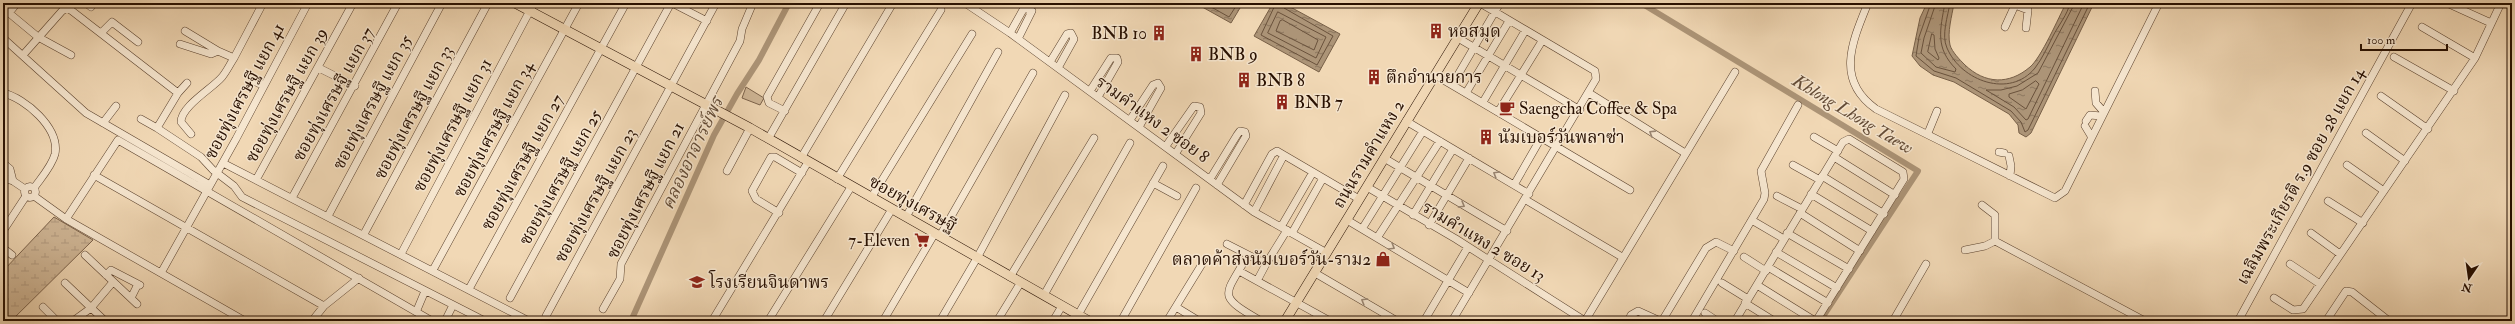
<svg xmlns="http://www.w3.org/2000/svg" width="2515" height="324" font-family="'IM FELL Double Pica','Noto Serif Thai',serif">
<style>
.wetland{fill:url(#wetland-marsh);stroke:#7b624b}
.green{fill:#cfb696;stroke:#7b624b}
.water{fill:url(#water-ripples);stroke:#775f47}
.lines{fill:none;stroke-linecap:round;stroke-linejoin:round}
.shore{stroke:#6a523c;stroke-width:1}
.canal{stroke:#ac9477;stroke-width:6}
.minor-casing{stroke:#5a412d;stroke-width:8}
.major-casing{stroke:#270f00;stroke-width:10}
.minor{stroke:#f6e6cf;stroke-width:7}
.major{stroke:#f1d8b5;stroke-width:9}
.oneway{stroke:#998572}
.labels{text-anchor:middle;stroke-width:3;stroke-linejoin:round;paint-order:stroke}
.poi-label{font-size:17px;fill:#270f00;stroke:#f6e6cf;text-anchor:start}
.street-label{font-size:17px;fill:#270f00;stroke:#f6e6cf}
.water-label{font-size:18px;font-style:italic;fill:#634b36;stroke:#f6e6cf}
</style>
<defs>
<pattern id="wetland-marsh" width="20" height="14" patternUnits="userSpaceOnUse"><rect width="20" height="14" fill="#cfb696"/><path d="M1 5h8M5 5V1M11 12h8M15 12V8" fill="none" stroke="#b29b80"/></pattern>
<pattern id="water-ripples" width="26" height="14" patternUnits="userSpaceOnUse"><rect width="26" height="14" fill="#ac9477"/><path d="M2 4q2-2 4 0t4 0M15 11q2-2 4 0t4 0" fill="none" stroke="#8c775f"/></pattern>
</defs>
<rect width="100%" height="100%" fill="#f1d8b5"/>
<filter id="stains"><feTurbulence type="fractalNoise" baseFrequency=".005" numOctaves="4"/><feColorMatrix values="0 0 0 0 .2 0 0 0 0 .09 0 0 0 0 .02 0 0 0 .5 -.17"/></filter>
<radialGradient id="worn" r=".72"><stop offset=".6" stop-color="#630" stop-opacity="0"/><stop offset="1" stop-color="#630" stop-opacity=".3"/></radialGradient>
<path class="wetland" d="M54 217 93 240 11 321H3V271Z"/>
<path class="green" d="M746 87 764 98 760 105 742 98Z"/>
<path class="water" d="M1195 3H1243L1231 23Z
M1273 3H1283L1340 34 1319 72 1254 36Z
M1927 3H1954C1952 16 1947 32 1950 45 1952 52 1960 60 1965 65 1985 84 2009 85 2030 67 2041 58 2059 17 2066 3H2094L2031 133 2026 137 2019 133 2018 125 2009 114 1954 82 1933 75 1920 66 1912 56 1920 18Z"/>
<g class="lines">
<path class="shore" d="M1204 3 1229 17 1238 3
M1276 3 1261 35 1317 65 1333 36 1284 8 1282 3
M1931 3 1919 37 1916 56 1934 71 1956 78 2011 111 2021 122 2025 132 2028 130 2090 3
M1936 3 1924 38 1921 53 1936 67 1955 72 1956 69C1935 48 1940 30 1945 3
M1950 3C1948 16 1941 35 1947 48 1961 81 2010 99 2035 68 2042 59 2048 46 2053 36 2058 26 2068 14 2070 3
M2075 3 2038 73 2017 86 2001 90H1986L2014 107 2026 120 2028 119 2084 3
M1278 12 1326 37 1316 58 1268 33Z
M1283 20 1318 40 1314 50 1276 31 1280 21Z
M1932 34 1934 35 1935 49 1939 58 1938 60 1928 52Z
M2036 81 2039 84 2026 109 2009 97V94L2022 90Z"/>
<path class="canal" d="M1641 3 1918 171 1820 321
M2508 3 2512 6
M631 321 714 135 737 94 759 60 789 3"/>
<g class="minor-casing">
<path id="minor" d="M17 3 9 13 38 37 71 55
M86 3 91 7
M672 3 707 21
M965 3 1010 33 1254 212 1327 253
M1868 3C1852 42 1835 80 1876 109L2055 198 2065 191 2159 3
M2447 3 2491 23
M2015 5 2028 10 2026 28
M2005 27 2016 3
M2422 27 2475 58
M185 31 218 51
M101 33 112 22 138 42
M1010 33 1024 8 1032 11 1018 39
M3 38 86 113 210 185
M1458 38 1580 110
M180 44 211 54 218 51 234 58 263 3
M23 55 62 11 67 8 72 11 178 93 157 128 201 157 213 170 234 186 242 197 485 321
M2394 57 2454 91
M1050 62 1067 34 1071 33 1074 39 1058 68
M319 68 355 86
M1435 75 1630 190
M252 80 264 86
M1452 85 1500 3
M1090 91 1111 58H1117L1118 62 1098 97
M2095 91 2096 103 2103 111
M3 93C25 98 60 128 55 154 52 166 41 178 34 188
M178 93 187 83
M1466 93 1509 21
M1589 93 1685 153
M2381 96 2428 129
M1483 102 1525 31
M785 111 769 103 767 97 820 3
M1498 112 1542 41
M141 119 157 128
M1130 120 1153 85 1158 83 1161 88 1139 127
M1406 121 1529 194
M2086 121 2090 115 2101 116
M103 123 116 106
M2085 126 2091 136
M1928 133 1937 111
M2366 133 2405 161
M191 134 181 122C181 106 213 88 222 77 227 71 230 64 234 58
M1814 137 1838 151
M768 139 846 3
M1166 146 1194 106 1200 107 1201 113 1176 153
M1999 152 2004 153
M2009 156 2011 166 2010 176
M1834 157 1895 195
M801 158 893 3
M1384 158 1507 231
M3 163 10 169 13 181
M223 163 529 321
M1793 165 1820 180
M2347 165 2384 191
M727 171 750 128
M94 175 324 306
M1822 176 1884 214
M3 178 13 181 25 189
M837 179 941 10
M1210 179 1237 135 1240 131 1245 132 1246 136 1217 185
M256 180 353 3
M1153 183 1177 196
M1514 185 1541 138
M24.5 192a5.5 5.5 0 1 1 11 0a5.5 5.5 0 1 1-11 0Z
M1367 187 1456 239 1585 321
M1811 194 1872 231
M34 196 66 219 245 321
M1777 196 1802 209
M292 198 398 3
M871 198 972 34
M1526 200 1622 257
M2328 201 2363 223
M1244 205 1272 154 1277 151 1359 199
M1982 205 1995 215V241L2145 321
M1254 212 1284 155
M779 213 756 199 752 191 771 157H775L802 173
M1800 213 1860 251
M1413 215 1453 149
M328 216 442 3
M906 217 998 52
M66 219 118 140 432 321
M1347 220 1469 293
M1755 222 1784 239
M1429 225 1469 158
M1281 227 1313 172
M1362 229 1423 131
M3 231 26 196
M1292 233 1323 178
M1787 233 1849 269
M2311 233 2340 254
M364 234 488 3
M940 236 1033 73
M1377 238 1440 141
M1227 244 1266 264 1287 230
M3 248 12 255
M1965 250 1985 246 1995 241
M1776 252 1837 288
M401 254 534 3
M85 255 137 304
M1248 255C1224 297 1216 295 1261 321
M1744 257 1766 271
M2290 264 2320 284
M1768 267 1828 303
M433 270 579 3
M1239 271 1330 321
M161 273 236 139 308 3
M1315 273 1397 321
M106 275 111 270 140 285
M1010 277 1094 138
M1257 281 1266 264
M65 283 105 321
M1722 283 1748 299
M1757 285 1815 321
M469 289 626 3
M1044 295 1130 143
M131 298 138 284
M510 298 671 3
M2274 298 2293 310 2303 309 2475 58 2501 3
M1745 303 1774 321
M43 307 57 321
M1176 307 1199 321
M603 309 620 279 621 264 740 41 742 29 753 3
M417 310 425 291
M1705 313 1717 321
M1078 315 1163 166
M546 316 716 3
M73 321 91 308 113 282
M312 321 324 306 359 278
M445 321 453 305
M712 321 808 162
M768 321 851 187
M824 321 892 209
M883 321 935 233
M940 321 977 258 1065 95
M997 321 1021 282
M1053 321 1062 306
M1121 321 1196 188
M1167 321 1202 264
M1424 321 1468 247
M1452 321 1596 79 1595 71 1480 3
M1585 321 1735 72
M1628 321 1631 315 1638 311 1660 321
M1662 321 1706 248 1716 242 1734 251
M1692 321 1764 199 1765 193 1761 171 1798 105
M1735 321 1843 142 1849 139 1903 172 1904 179 1816 321
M1893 321 1926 264
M2238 321 2412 3
M2326 321 2346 291 2352 292 2389 321"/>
</g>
<g class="major-casing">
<path id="major" d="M515 3 750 128 1089 321
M1285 321 1479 3"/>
</g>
<use href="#minor" class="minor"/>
<use href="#major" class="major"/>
</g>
<defs><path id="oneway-chevron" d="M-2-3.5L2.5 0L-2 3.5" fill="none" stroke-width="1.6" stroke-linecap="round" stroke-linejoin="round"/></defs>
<g class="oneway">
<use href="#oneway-chevron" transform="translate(1652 133) rotate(-148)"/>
<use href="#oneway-chevron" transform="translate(1496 174) rotate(-149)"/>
<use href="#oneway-chevron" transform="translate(1462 205) rotate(30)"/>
<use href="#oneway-chevron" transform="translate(1392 247) rotate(31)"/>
<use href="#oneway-chevron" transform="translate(1364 301) rotate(-149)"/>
</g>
<defs>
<g id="building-bare" transform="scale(1.2)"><path d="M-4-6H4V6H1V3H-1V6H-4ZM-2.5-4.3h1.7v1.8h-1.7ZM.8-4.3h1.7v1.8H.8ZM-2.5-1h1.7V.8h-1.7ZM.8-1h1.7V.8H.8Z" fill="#8f2418" stroke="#f6e6cf" stroke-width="2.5" paint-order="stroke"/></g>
<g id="cafe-bare" transform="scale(1.2)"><path d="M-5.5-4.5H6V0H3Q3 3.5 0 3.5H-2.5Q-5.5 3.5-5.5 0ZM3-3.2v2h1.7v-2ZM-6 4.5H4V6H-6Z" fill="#8f2418" stroke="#f6e6cf" stroke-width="2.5" paint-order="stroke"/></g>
<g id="supermarket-bare" transform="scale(1.2)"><path d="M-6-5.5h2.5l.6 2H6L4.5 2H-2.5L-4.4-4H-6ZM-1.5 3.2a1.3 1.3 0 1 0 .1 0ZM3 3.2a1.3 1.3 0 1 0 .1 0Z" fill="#8f2418" stroke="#f6e6cf" stroke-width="2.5" paint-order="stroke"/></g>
<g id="shop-bare" transform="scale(1.2)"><path d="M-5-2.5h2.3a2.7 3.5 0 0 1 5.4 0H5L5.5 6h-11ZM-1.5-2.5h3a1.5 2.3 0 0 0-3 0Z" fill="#8f2418" stroke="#f6e6cf" stroke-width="2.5" paint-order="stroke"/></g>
<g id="school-bare" transform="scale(1.2)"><path d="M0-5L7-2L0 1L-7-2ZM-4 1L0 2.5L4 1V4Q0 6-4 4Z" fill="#8f2418" stroke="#f6e6cf" stroke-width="2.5" paint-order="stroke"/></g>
</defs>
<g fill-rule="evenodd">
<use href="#building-bare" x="1436" y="31"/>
<use href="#building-bare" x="1159" y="33"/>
<use href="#building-bare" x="1196" y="54"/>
<use href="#building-bare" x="1374" y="77"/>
<use href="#building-bare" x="1244" y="80"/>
<use href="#building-bare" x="1282" y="102"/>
<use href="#cafe-bare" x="1507" y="108"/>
<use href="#building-bare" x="1486" y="137"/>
<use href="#supermarket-bare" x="922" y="240"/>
<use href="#shop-bare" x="1383" y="259"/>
<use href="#school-bare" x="697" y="282"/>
</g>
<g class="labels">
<g class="poi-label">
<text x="1448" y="37">หอสมุด</text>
<text x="1147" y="39" text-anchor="end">BNB 10</text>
<text x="1208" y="60">BNB 9</text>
<text x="1386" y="83">ตึกอำนวยการ</text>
<text x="1256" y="86">BNB 8</text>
<text x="1294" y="108">BNB 7</text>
<text x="1519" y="114">Saengcha Coffee &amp; Spa</text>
<text x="1498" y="143">นัมเบอร์วันพลาซ่า</text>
<text x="910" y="246" text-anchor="end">7-Eleven</text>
<text x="1371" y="265" text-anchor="end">ตลาดค้าส่งนัมเบอร์วัน-ราม2</text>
<text x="709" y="288">โรงเรียนจินดาพร</text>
</g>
<g class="street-label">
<text transform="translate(244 91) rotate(-62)" y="6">ซอยทุ่งเศรษฐี แยก 41</text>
<text transform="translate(333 94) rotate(-61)" y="6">ซอยทุ่งเศรษฐี แยก 37</text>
<text transform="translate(286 95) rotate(-61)" y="6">ซอยทุ่งเศรษฐี แยก 39</text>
<text transform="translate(372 102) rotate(-62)" y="6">ซอยทุ่งเศรษฐี แยก 35</text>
<text transform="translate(413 112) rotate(-62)" y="6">ซอยทุ่งเศรษฐี แยก 33</text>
<text transform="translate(1153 119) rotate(36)" y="6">รามคำแหง 2 ซอย 8</text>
<text transform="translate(452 125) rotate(-62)" y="6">ซอยทุ่งเศรษฐี แยก 31</text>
<text transform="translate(493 129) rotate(-62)" y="6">ซอยทุ่งเศรษฐี แยก 34</text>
<text transform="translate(1368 154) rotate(-59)" y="6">ถนนรามคำแหง 2</text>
<text transform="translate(522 162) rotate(-61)" y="6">ซอยทุ่งเศรษฐี แยก 27</text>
<text transform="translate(2300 176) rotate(-61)" y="6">เฉลิมพระเกียรติ ร.9 ซอย 28 แยก 14</text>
<text transform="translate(560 177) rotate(-61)" y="6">ซอยทุ่งเศรษฐี แยก 25</text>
<text transform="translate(645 190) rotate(-63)" y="6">ซอยทุ่งเศรษฐี แยก 21</text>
<text transform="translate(595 195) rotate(-61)" y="6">ซอยทุ่งเศรษฐี แยก 23</text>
<text transform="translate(913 203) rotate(29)" y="6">ซอยทุ่งเศรษฐี</text>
<text transform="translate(1484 241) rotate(31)" y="6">รามคำแหง 2 ซอย 13</text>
</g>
<g class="water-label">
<text transform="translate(1853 114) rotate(31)" y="6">Khlong Lhong Taew</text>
<text transform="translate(692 153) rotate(-65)" y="6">คลองอาจารย์พร</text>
</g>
</g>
<rect width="2515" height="324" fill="none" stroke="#f1d8b5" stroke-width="16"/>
<rect x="4" y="4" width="2507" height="316" fill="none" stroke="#270f00" stroke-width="2"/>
<rect x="8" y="8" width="2499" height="308" fill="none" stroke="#270f00"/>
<g transform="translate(2469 278) rotate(193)" stroke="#f6e6cf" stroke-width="3" paint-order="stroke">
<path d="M0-3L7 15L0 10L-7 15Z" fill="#270f00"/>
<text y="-6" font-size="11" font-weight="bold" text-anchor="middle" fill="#270f00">N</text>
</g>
<path d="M2361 44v6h86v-6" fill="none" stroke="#270f00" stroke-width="2"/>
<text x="2367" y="44" font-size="12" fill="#270f00" stroke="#f6e6cf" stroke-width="3" paint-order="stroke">100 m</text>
<rect width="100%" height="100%" filter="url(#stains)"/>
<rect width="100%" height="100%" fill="url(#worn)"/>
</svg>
